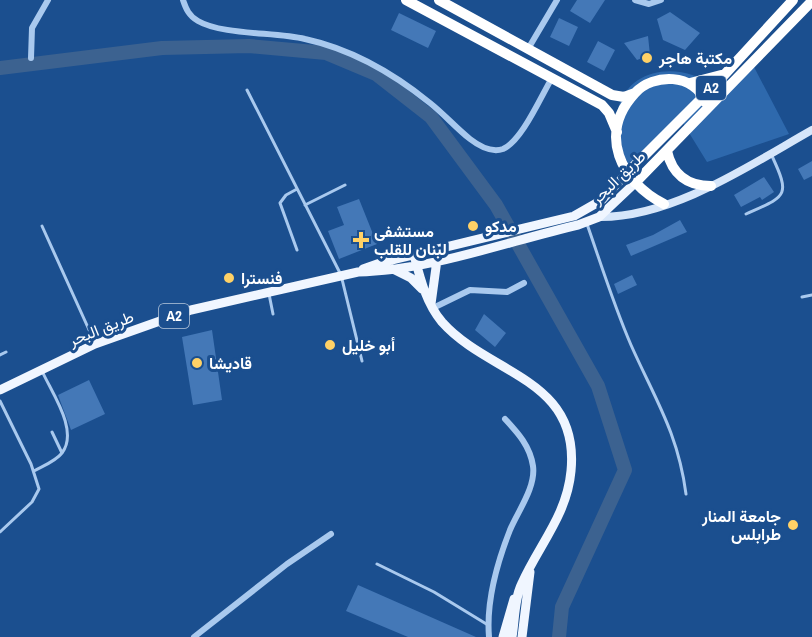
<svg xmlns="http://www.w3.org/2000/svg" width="812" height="637" font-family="'Archivo Narrow',Vazirmatn,sans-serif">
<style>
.green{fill:#2e69ad}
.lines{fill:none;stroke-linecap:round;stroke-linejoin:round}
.river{stroke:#3c6290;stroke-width:14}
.building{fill:#4478b7}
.lane{stroke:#a9c9ee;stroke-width:3}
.street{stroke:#a9c9ee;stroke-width:6}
.secondary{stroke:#d6e6fa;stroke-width:8}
.primary{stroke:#f0f6ff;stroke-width:9}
.highway{stroke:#fff;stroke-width:10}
.poi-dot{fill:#ffd166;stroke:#1b4f8f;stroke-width:2}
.labels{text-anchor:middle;stroke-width:6;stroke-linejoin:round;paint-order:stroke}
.shield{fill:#1b4f8f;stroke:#bbcadd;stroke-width:1.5}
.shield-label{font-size:15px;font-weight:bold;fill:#fff}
.poi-label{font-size:16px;font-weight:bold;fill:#fff;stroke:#1b4f8f;text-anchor:start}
.street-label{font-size:16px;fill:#fff;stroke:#1b4f8f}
</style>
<rect width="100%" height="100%" fill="#1b4f8f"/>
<path class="green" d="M754 67 789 134 707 162 683 123 631 167C622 156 621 146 620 132 619 125 617 116 618 109 629 65 685 62 713 87Z"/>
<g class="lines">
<path class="river" d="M0 68 162 48 249 46 326 53 376 74 431 117 496 205 598 386 625 470 562 607 559 637"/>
</g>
<path class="building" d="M577 0H605L590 23 570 11Z
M670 12 700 33 685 50 663 40 657 19Z
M399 13 436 31 428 48 391 30Z
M559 18 578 27 569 46 550 37Z
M648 36 650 55 637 60 624 43Z
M598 41 615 50 604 71 587 62Z
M812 161V176L804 180 798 169Z
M764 177 774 192 762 200 760 197 741 207 734 195Z
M359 199 377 244 339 259 328 231 344 225 337 207Z
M680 220 687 232 631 256 626 245 653 235Z
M632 275 637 285 618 294 614 284Z
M484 314 506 333 495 347 475 330Z
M212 330 222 400 193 405 182 337Z
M89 380 105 414 71 430 58 395Z
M358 585 476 637H408L346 611Z"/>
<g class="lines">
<path class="lane" d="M247 90 341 275 362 361
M297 189 286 195 280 203 297 250
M305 205 345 185
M746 214C786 196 791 197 772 156
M587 224C601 264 614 306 631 345 655 399 678 433 686 494
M42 226 95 343
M269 294 273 314
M802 297 812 295
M0 355 6 352
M0 401 31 464 39 489 32 502 0 532
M52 432 62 453
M34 471C43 466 56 461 62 453 79 431 52 393 43 373
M377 564 434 592 488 625"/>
<path class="street" d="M183 0C186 9 189 16 198 21 222 35 276 32 305 39 351 49 393 73 430 103 444 114 456 128 470 139 479 146 491 153 503 149 522 141 541 96 552 78
M635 0 649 4 661 0
M528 49 557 0
M31 58 32 28 48 0
M433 308 470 290 507 292 524 283
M194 637 287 564 331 534
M489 637C486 601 497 563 510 530 518 511 536 487 533 466 530 446 518 433 505 419"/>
<path class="secondary" d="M599 217C672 218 750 165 812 130"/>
<path class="primary" d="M414 255C420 278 426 303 442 322 489 375 580 378 571 471 567 515 539 545 522 583 514 599 515 620 512 637
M363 269 380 263 574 216 602 200 627 173
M393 269 411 278 422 289
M431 304 437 260
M0 390 95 344 191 310 358 272C428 271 509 241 578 225L599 217 635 183
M503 637 514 599
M522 637 530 572"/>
<path class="highway" d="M406 0 602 105 609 113 617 132
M439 0 612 95 624 97 635 93
M690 83 721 75
M667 151C672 174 687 186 711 186
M627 173 714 86 793 0
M635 183 812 1
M664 204C621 182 597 134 635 93 653 73 695 73 705 102"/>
</g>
<g class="poi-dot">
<circle cx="647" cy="58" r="6"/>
<circle cx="473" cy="226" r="6"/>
<path d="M358 231h6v6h6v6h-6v6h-6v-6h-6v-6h6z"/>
<circle cx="229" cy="278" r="6"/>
<circle cx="330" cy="345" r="6"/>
<circle cx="197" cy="363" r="6"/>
<circle cx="793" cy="525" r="6"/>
</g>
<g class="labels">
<g class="shield">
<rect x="696" y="76" width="30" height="24" rx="4.5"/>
<rect x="159" y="304" width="30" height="24" rx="4.5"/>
</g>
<g class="shield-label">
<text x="711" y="93">A2</text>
<text x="174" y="321">A2</text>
</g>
<g class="poi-label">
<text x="659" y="64">مكتبة هاجر</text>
<text x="485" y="232">مدكو</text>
<text x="374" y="237">مستشفى<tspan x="374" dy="18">لبنان للقلب</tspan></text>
<text x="241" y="284">فنسترا</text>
<text x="342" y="351">أبو خليل</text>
<text x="209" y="369">قاديشا</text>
<text x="781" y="522" text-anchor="end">جامعة المنار<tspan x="781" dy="18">طرابلس</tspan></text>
</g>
<g class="street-label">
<text transform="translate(618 177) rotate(-44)" y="6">طريق البحر</text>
<text transform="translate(101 328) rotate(-22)" y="6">طريق البحر</text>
</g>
</g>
</svg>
